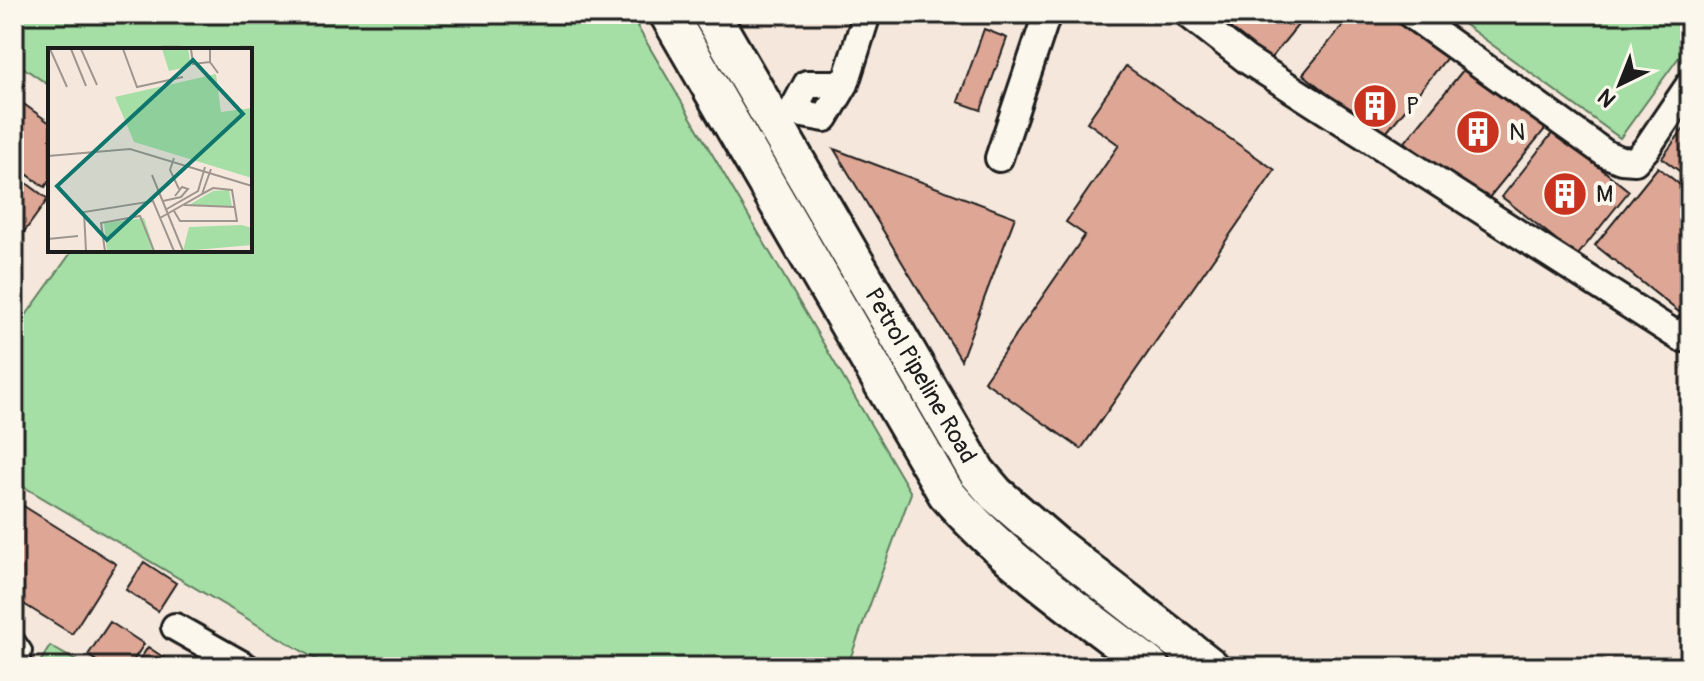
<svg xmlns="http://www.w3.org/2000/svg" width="1704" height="681" font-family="Pangolin,sans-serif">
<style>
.green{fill:#a5dfa5;stroke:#607e60;stroke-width:2}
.building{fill:#dda695;stroke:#1c1c1c;stroke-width:2}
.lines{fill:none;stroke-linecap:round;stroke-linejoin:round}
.lane-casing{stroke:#1c1c1c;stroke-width:18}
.street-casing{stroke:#1c1c1c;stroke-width:32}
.secondary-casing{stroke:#1c1c1c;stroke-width:42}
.lane{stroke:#fbf7ec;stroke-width:12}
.street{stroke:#fbf7ec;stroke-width:26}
.secondary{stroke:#fbf7ec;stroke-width:36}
.labels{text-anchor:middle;stroke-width:8;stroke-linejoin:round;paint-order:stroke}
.poi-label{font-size:24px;fill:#1c1c1c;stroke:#fbf7ec;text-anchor:start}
.street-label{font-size:24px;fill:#1c1c1c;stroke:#fbf7ec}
.inset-road{fill:none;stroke:#9e968f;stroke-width:2}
.view{fill:#0f766e;fill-opacity:0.15;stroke:#0f766e;stroke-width:4}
.inset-edge{fill:none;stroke:#1c1c1c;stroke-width:4}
</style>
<rect width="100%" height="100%" fill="#f5e7db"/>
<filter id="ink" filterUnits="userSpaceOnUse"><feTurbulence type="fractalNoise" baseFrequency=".0125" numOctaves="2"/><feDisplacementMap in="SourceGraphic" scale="16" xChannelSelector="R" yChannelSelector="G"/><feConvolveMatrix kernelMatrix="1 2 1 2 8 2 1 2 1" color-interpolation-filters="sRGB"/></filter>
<g filter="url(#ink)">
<path class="green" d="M14 14H630L911 493 847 667H329L14 481V332L73 250H250V50H50V86L14 61Z
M1450 14H1690V42L1620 138Z
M50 646 87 667H37Z"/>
<path class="building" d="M1207 14H1307L1267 63Z
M1352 14H1398L1449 55 1382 138 1303 74Z
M984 29 1007 38 981 110 958 102Z
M1472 59 1550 123 1483 205 1405 142Z
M1126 66 1275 170 1081 449 984 381 1085 235 1066 222 1119 145 1087 122Z
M14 97 50 123V180L45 187 14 165Z
M1690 120V179L1662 158Z
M1554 131 1629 191 1577 256 1502 197Z
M834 149 1015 217 961 360Z
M1658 167 1690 193V298L1679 312 1595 245Z
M14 174 48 199 14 246Z
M14 500 116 564 72 634 14 598Z
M144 562 176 583 158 611 126 590Z
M110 622 144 644 129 667H105L88 655Z
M148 647 178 667H135Z"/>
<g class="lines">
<g class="lane-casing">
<path id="lane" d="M14 634 25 650 24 659 18 667"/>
</g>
<g class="street-casing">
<path id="street" d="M1188 14 1247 60 1681 338 1690 326
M1410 14 1606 154 1621 160 1635 161 1646 149 1690 84
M792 112 825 118 845 84 867 14
M779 119 792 112 807 84H845
M999 158 1047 14
M175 627 246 667"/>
</g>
<g class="secondary-casing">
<g id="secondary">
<path d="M668 14 946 493C1004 561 1081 612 1151 667"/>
<path id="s1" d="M711 14 977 472 996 494 1055 545 1211 667"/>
</g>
</g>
<use href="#lane" class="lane"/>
<use href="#street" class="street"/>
<use href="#secondary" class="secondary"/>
</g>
</g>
<defs>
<g id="building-disc" transform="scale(2.3)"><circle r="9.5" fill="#c8321e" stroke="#fbf7ec"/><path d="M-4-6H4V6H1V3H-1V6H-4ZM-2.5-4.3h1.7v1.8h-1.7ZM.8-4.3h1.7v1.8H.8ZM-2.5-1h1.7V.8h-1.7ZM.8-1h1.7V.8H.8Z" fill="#fff"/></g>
</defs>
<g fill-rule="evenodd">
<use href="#building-disc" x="1375" y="106"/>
<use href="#building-disc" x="1478" y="132"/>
<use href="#building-disc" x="1565" y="194"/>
</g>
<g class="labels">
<g class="poi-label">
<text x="1406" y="114">P</text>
<text x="1509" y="140">N</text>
<text x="1596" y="202">M</text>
</g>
<g class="street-label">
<text dy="8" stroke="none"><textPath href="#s1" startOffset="418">Petrol Pipeline Road</textPath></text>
</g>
</g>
<g transform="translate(48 48)">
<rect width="204" height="204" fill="#f5e7db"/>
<path d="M114 1H140L143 18 121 23ZM168 26 173 64 204 60V130L86 94 67 49ZM181 142 184 159 141 157 165 143ZM96 170 107 203H59L56 175ZM194 177 204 180V197L135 203 141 179Z" fill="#a5dfa5"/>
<path class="inset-road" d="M2 1 19 39M23 1 38 38M33 1 49 37M75 1 89 39 135 29M143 1 145 16 162 14M162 1V14L170 25M0 108 82 101 204 138M126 110 122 122 131 141M104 127 135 203M115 153 133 149 140 141 134 139 127 148M136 157 187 159M117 162 150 143 157 119M126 163 132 173H189L184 142 165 140 154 146M112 170 154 146 163 121M0 191 30 188M38 203 36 164 105 153 126 203M57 203 53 175 92 168 106 203"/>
<path class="view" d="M145 12 195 66 59 192 9 138Z"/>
<rect width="204" height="204" class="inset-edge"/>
</g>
<rect width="1704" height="681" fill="none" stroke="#fbf7ec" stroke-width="48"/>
<rect x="24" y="24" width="1656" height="633" fill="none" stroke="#1c1c1c" stroke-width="3" filter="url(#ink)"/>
<g transform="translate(1620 84) rotate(223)" stroke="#fbf7ec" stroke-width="6" paint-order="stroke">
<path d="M0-6L14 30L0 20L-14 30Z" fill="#1c1c1c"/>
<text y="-12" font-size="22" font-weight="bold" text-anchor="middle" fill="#1c1c1c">N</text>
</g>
</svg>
